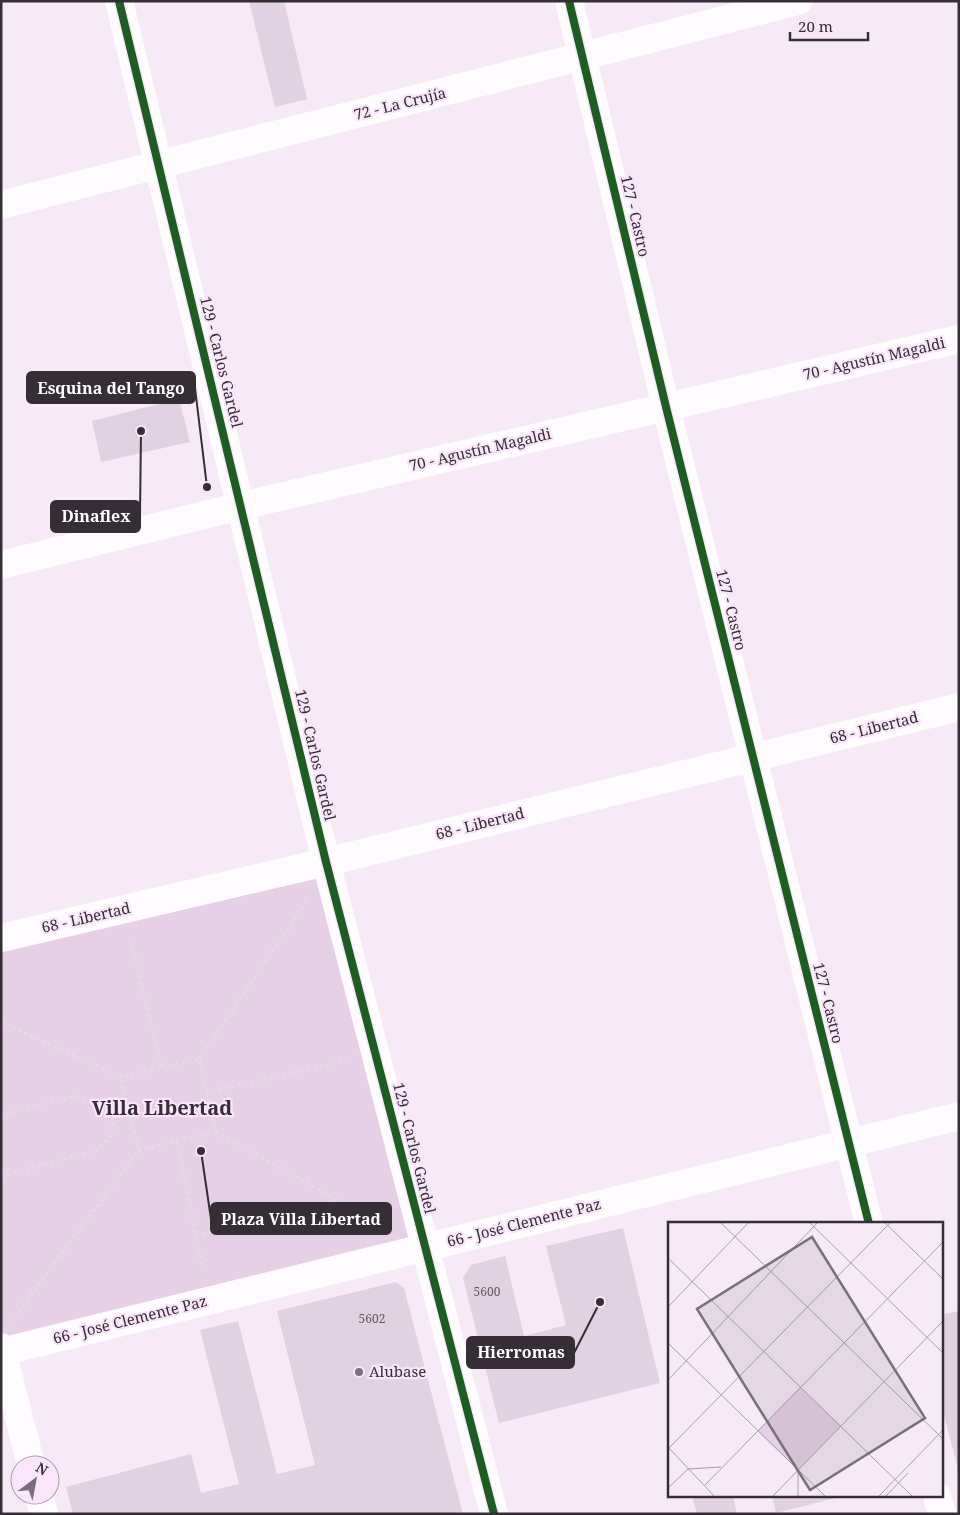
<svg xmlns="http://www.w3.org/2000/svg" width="960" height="1515" font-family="'Noto Serif',serif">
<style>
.green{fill:#e6d0e6}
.building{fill:#e0d2e0}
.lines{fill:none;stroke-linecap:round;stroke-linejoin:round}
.path{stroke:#e1dde1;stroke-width:3;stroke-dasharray:2.5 4;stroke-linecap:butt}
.minor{stroke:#fefcfe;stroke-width:28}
.cycleway-casing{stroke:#fae6fa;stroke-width:11}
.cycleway{stroke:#1b5e20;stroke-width:8}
.poi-dot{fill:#797079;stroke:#fae6fa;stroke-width:2}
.labels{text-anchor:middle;stroke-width:4.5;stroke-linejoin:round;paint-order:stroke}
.number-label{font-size:12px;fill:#625962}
.street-label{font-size:15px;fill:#352e35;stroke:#fae6fa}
.poi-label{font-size:15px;fill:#352e35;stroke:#fae6fa;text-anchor:start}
.district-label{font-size:20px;font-weight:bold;fill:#352e35;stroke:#fae6fa}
.inset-road{fill:none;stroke:#a99fa9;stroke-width:1}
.view{fill:#797079;fill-opacity:0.15;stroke:#797079;stroke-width:2.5}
.inset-edge{fill:none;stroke:#352e35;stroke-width:2.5}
.leader{fill:none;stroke:#352e35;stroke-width:2}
.callout-dot{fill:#352e35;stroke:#fae6fa;stroke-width:2}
.callout{fill:#352e35;stroke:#352e35;stroke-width:2}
.callout-label{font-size:16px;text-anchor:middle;font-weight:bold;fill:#fff}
</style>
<rect width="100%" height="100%" fill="#f6eaf6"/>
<path class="green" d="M326 862 425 1247 1 1347V938Z"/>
<path class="building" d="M249 1H284L307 99 275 107Z
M179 399 190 442 101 462 92 421Z
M623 1228 660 1383 499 1423 463 1278 471 1265 505 1256 524 1336 566 1325 546 1246Z
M396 1282 404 1288 463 1514H73L66 1487 191 1454 201 1493 239 1484 200 1330 238 1321 277 1474 315 1465 277 1311Z
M959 1311V1469H958L941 1403V1315Z
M692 1496H733L737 1514H697Z
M772 1496H840V1497L776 1513Z"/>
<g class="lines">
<path class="path" d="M130 938 162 1068
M1 1022 121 1077 199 1059 216 1132 139 1150 121 1077
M199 1059 308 899
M206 1092 350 1060
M1 1115 76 1096 100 1102 114 1117 129 1109
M216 1132 387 1228
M177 1141 204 1275
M1 1176 98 1150 112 1133 114 1117
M196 1235 338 1200
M11 1321 139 1150"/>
<path class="minor" d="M119 1 326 862 494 1514
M569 1 666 407 869 1224
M1 205 798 1
M1 565 241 506 959 339
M1 938 326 862 959 707
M1 1347 31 1465
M1 1352 959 1116
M39 1495 44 1514
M937 1496 942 1514"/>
<g class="cycleway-casing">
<path id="cycleway" d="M119 1 326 862 494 1514
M569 1 666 407 869 1224"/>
</g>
<use href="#cycleway" class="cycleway"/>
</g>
<circle class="poi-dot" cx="359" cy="1372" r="5"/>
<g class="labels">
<g class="number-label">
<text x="487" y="1296">5600</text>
<text x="372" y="1323">5602</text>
</g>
<g class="street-label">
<text transform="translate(400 104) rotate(-14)" y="5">72 - La Crujía</text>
<text transform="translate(635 216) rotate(77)" y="5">127 - Castro</text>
<text transform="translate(874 359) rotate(-13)" y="5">70 - Agustín Magaldi</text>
<text transform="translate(221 362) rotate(76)" y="5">129 - Carlos Gardel</text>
<text transform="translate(480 450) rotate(-13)" y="5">70 - Agustín Magaldi</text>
<text transform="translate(731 610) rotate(76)" y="5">127 - Castro</text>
<text transform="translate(874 728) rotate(-14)" y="5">68 - Libertad</text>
<text transform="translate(315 755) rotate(77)" y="5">129 - Carlos Gardel</text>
<text transform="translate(480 824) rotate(-14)" y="5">68 - Libertad</text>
<text transform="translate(86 918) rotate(-13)" y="5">68 - Libertad</text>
<text transform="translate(828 1003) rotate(76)" y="5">127 - Castro</text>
<text transform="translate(414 1148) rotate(76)" y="5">129 - Carlos Gardel</text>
<text transform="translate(524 1223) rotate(-14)" y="5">66 - José Clemente Paz</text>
<text transform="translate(130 1320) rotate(-14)" y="5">66 - José Clemente Paz</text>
</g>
<g class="poi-label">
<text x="369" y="1377">Alubase</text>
</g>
<g class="district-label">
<text x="162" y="1115">Villa Libertad</text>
</g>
</g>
<g transform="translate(668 1222)">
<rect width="275" height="275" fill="#f6eaf6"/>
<path d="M132 165 173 204 130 248 89 209Z" fill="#e6d0e6"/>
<path class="inset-road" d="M52 0 275 217M141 0 275 131M216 0 275 57M0 36 245 275M0 85 81 0M0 121 158 275M0 158 150 0M0 225 47 275M1 226 223 0M37 263 275 20M0 266 20 247 53 245M104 275 275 99M130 275V248M210 275 275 208M217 275 240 251"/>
<path class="view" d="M144 15 257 196 142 268 29 87Z"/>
<rect width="275" height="275" class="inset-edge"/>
</g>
<path class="leader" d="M207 487L195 388M141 431L140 516M201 1151L211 1219M600 1302L574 1353"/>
<g class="callout-dot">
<circle cx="207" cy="487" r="5"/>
<circle cx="141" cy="431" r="5"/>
<circle cx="201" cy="1151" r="5"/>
<circle cx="600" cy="1302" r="5"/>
</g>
<g class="callout">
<rect x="27" y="372" width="168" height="31" rx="5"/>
<rect x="51" y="501" width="89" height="31" rx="5"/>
<rect x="211" y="1203" width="180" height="31" rx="5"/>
<rect x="467" y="1337" width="107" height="31" rx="5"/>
</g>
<g class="callout-label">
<text x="111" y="394">Esquina del Tango</text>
<text x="96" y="522">Dinaflex</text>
<text x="301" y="1225">Plaza Villa Libertad</text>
<text x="521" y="1358">Hierromas</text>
</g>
<rect width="960" height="1515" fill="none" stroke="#352e35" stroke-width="5"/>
<g transform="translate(35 1480) rotate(32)"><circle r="24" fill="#fae6fa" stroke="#ab9cab"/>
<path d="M0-4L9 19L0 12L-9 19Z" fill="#797079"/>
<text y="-8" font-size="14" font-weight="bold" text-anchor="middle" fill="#352e35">N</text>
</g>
<path d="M790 32v8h78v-8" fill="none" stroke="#352e35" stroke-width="2.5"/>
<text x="798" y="32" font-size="15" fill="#352e35" stroke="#fae6fa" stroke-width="4" paint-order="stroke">20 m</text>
</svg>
